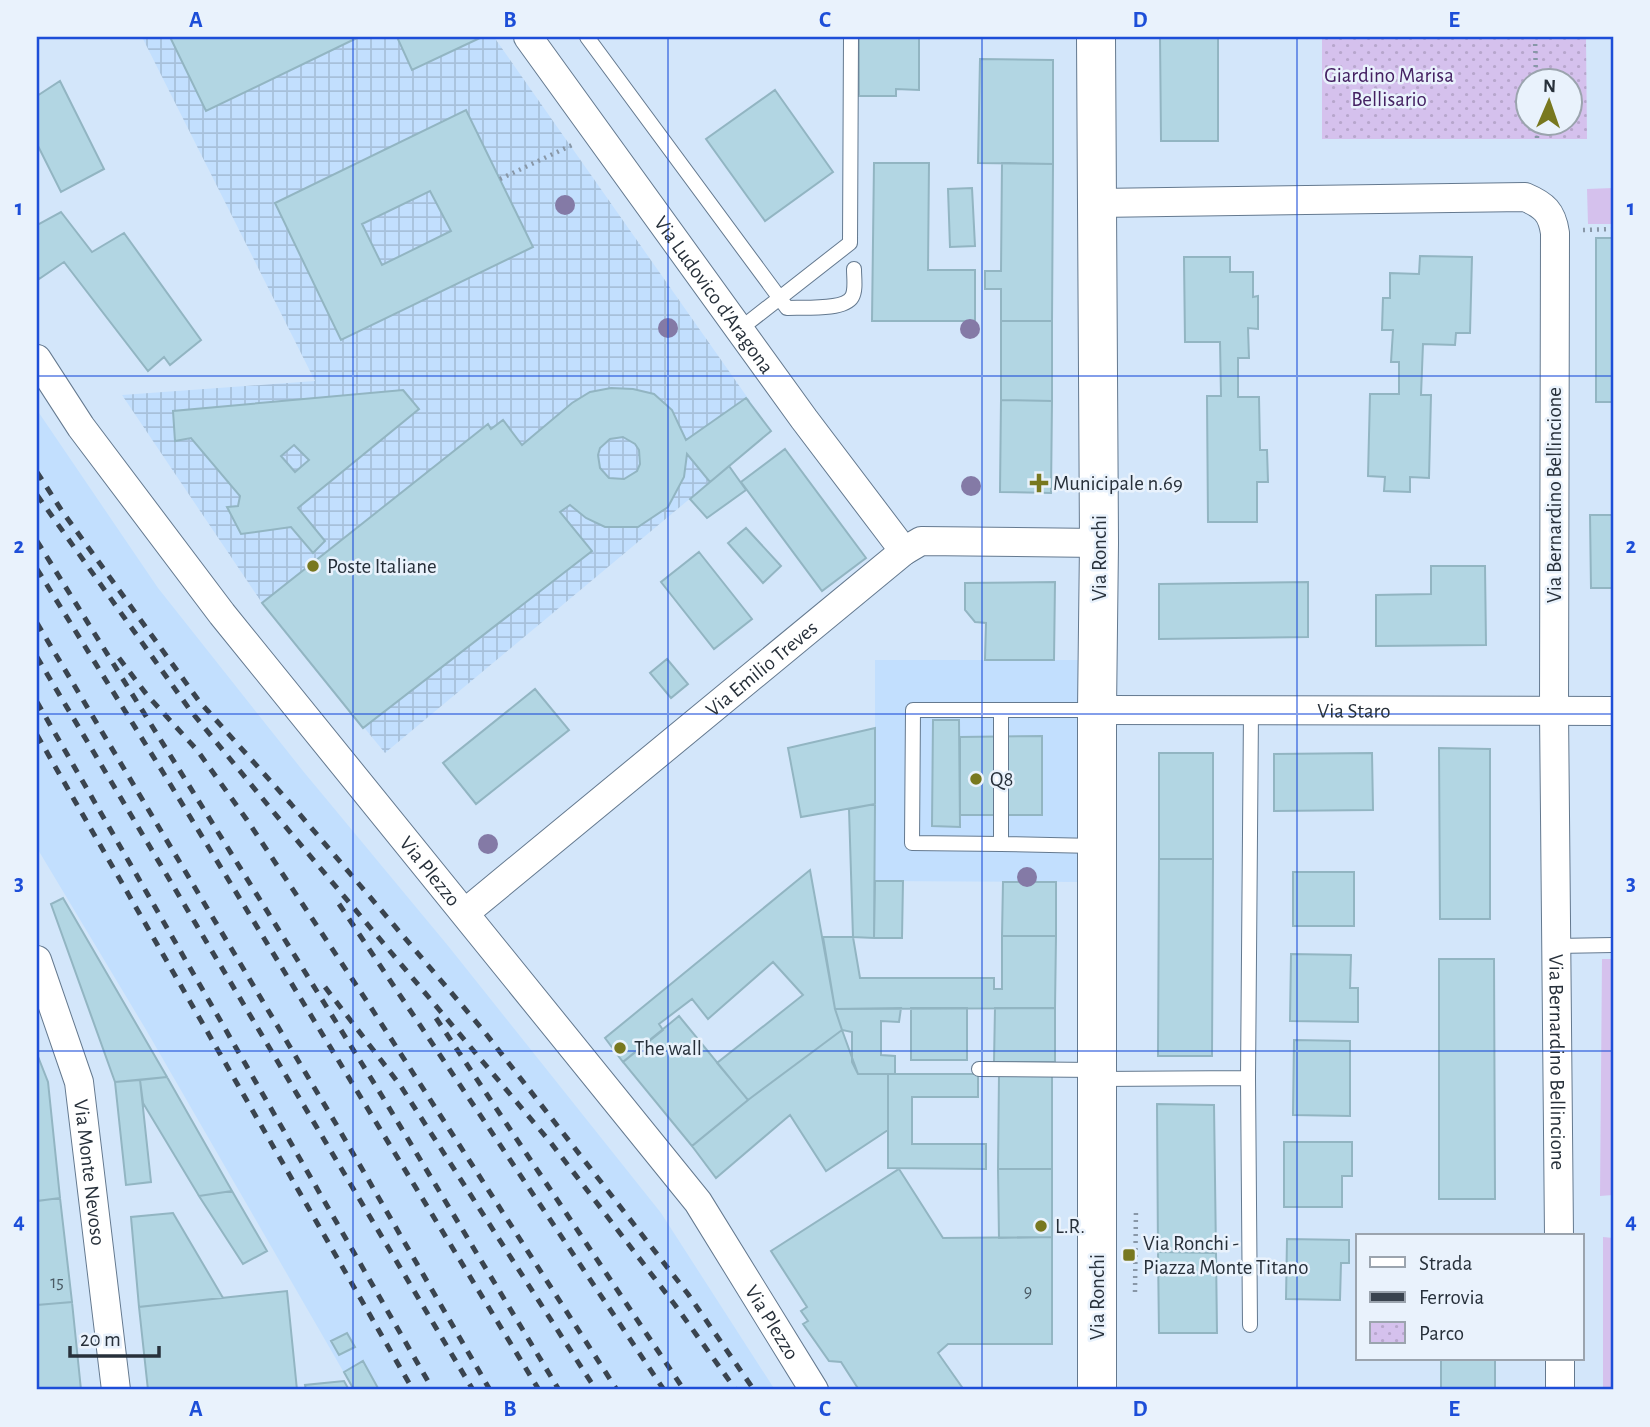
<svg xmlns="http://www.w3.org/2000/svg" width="1650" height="1427" font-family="'Alegreya Sans',sans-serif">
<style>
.built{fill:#c2dffe}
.industrial{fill:url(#industrial-grid)}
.grass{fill:#d5c1ed}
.park{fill:url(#park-dots);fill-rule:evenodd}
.building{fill:#b2d6e3;stroke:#92b5c2;stroke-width:2;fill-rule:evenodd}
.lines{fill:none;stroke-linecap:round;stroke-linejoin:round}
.lane-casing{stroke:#64798f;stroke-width:16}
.street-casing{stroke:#64798f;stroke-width:30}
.secondary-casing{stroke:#64798f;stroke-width:40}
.path{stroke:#8897a7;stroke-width:4.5;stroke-dasharray:2 5;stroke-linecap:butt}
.lane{stroke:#fff;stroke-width:14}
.street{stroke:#fff;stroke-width:28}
.secondary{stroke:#fff;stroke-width:38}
.rail{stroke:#3a444f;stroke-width:5;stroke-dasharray:9 9;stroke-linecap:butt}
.tree{fill:#847aa6}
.grid{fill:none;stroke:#1d4ed8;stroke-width:2;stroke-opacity:0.55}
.poi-dot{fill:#78781f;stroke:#e9f2fc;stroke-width:2.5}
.labels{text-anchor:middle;stroke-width:5;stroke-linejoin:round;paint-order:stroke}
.number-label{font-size:18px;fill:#4a5a64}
.park-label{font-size:21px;fill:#442162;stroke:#e9f2fc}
.street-label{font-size:21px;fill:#27303a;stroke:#e9f2fc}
.poi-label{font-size:21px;fill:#27303a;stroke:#e9f2fc;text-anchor:start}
.neatline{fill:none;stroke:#1d4ed8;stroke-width:2.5}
.grid-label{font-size:23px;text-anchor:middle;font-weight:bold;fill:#1d4ed8}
</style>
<defs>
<pattern id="industrial-grid" width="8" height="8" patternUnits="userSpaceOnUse" patternTransform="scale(1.75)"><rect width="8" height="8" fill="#c2dffe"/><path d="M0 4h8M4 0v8" fill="none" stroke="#a7c0da"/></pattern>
<pattern id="park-dots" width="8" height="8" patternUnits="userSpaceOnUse" patternTransform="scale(1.75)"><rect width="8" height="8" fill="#d5c1ed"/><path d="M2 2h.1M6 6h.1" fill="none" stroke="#b7a6cc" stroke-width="1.8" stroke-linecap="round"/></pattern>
</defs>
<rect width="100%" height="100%" fill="#d3e6fa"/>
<path class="built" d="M37 410 158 588 303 771 449 947 661 1213 775 1390H354L145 1028 37 848Z
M875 660H1091L1093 882 875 881Z"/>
<path class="industrial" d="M142 37H494L771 431 385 753 262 603 122 395 315 381Z"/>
<path class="grass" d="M1613 188V224H1588L1587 189Z
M1602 959H1613V1195L1600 1196Z
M1603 1237 1613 1238V1390H1603Z"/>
<path class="park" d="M1322 37H1586L1587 139H1322ZM1528 80H1570V122H1528Z"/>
<path class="building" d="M170 37H359L206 111Z
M397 37H482L412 70Z
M859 37H919V90L896 89V96H859Z
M1160 37H1218V141H1161Z
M980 59 1053 60V164L978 163Z
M60 81 104 169 61 192 37 144V96Z
M775 90 833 172 765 221 706 139Z
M466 110 533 247 341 340 275 203ZM430 191 451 231 382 265 362 224Z
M874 163H929L928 270H975V321H872Z
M1002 163 1053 164 1052 321H1001V289H985V271H1001Z
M972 188 975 246 950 247 948 189Z
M61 212 92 252 124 233 201 340 170 365 164 357 148 371 64 262 39 279 37 275V225Z
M1596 238H1613V402H1596Z
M1420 256 1472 257 1470 333H1456L1455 345 1423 344 1421 395H1431L1429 478 1410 477V492L1384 491 1385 477 1368 476 1370 394H1399V362H1391L1393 330H1382L1383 298H1390V273L1419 274Z
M1184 257H1230V272H1253V297L1258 296V329L1248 328 1249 358H1238V397H1259L1260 450H1267L1268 482H1257V522H1208L1207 396H1221L1220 342H1185Z
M1001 321H1052V401L1001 400Z
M611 388 633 389 654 394 672 410 686 440 746 398 771 431 710 482 687 454 684 477 668 507 638 527H605L586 518 570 505 560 512 592 551 363 728 262 603 488 424 491 429 503 420 522 445 572 403 590 392ZM623 437 635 444 639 450 640 464 637 471 624 479 609 478 600 468 598 455 600 448 610 439Z
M403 390 419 409 298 508 325 541 313 553 291 527 241 534 227 507 238 506 240 496 191 438 175 441 173 411ZM294 445 309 460 295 472 281 456Z
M1001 400 1052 401 1051 493 1000 492Z
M785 449 866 558 822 591 741 482Z
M729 466 746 490 707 518 690 499Z
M1590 515H1613V588H1591Z
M746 528 781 566 763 583 728 543Z
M699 552 752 619 714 649 661 582Z
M1431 566H1485L1486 645 1376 646V595L1431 594Z
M1055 582 1054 660H985L986 623 975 622 965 610V583Z
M1308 582V637L1159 639V584Z
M667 659 688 684 671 698 650 673Z
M535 689 569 730 476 804 443 763Z
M933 720H959L960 827 932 826Z
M875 728V804L801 817 788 748Z
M1042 736V815H960V737Z
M1439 748 1490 749V919H1440Z
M1159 753H1213V859H1159Z
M1372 753 1373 810 1274 811V754Z
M875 804 874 938 853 937 849 809Z
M1159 859H1213L1212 1056H1158Z
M810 870 835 1009 842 1030 748 1100 717 1063 803 995 773 962 708 1019 692 999 659 1024 663 1030 623 1062 605 1038Z
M1293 872H1354V926H1293Z
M875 881H903L902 938H874Z
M1003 882H1056V936H1002Z
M63 898 167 1077 115 1082 51 904Z
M1002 936H1056L1055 1008 835 1009 823 937H853L860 978H994V989H1002Z
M1291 954 1351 955 1350 988H1358V1022L1290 1021Z
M1439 959H1494L1495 1199H1439Z
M901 1008 899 1022 881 1021V1055L895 1056V1074H858L852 1062V1032L842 1030 835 1009Z
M911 1008H967V1060H911Z
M995 1008H1055V1062H994Z
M679 1016 748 1100 692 1146 623 1062Z
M842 1030 858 1074H888V1130L826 1171 790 1115 716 1178 692 1146 748 1100Z
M1294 1040 1350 1041V1116L1293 1115Z
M37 1054 48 1082 60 1198 37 1201Z
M888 1074H978V1097H912V1144H986V1169L888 1168Z
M999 1075H1052V1169H998Z
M167 1077 232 1191 199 1196 143 1103 140 1080Z
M140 1080 151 1182 126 1185 115 1082Z
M1157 1104 1214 1105 1216 1253 1158 1252Z
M1284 1142H1352V1176H1342V1207H1284Z
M899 1169 943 1238 1052 1237V1344H948L938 1353 964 1390H859L841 1362 829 1361 803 1324 808 1321 801 1311 807 1307 771 1251Z
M998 1169H1052V1237L999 1238Z
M232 1191 267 1251 243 1264 199 1196Z
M60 1198 72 1302 37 1305V1201Z
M173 1213 223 1298 139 1307 131 1217Z
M1287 1239 1349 1240V1263H1341L1340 1300 1286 1299Z
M1158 1252 1216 1253 1217 1333H1159Z
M287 1291 297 1390H148L139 1307Z
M72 1302 81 1390H37V1305Z
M347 1333 355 1347 339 1355 331 1341Z
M1441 1359H1495V1390H1441Z
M363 1361 379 1390H354L344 1372Z
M344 1381 349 1390H306L305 1385Z"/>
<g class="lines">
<g class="lane-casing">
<path id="lane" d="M587 37 787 308C801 307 844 311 852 297 856 290 854 278 854 269
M740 329 850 243 851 37
M1001 710H913L912 843 1001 844
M1095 846 1001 844V710H1096
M1556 946 1613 945
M979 1069 1096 1070
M1099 1079 1248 1078
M1250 1325 1248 1078 1251 711"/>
</g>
<g class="street-casing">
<g id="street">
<path id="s1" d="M528 37 804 419 904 551"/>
<path id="s2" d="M1097 203 1525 197C1544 205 1552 212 1555 233L1554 711 1559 1236"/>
<path id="s3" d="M37 359 81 427 222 614 698 1202 814 1390"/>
<path id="s4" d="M1097 710 1613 711"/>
<path id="s5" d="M466 912 904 551 921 541 1099 543"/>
<path id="s6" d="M37 960 79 1082 116 1390"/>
<path d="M1560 1359V1390"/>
</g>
</g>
<g class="secondary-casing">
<path id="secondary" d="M1096 37 1099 543 1097 710V1390"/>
</g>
<path class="path" d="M1535 37 1536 80
M1537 122V139
M500 179 572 145
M1583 230 1613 229
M1135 1292 1136 1208"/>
<use href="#lane" class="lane"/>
<use href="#street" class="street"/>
<use href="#secondary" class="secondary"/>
<path class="rail" d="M37 472 62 511 199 701 291 804 483 1030 688 1294 754 1390
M37 495 190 710 285 826 551 1143 675 1305 736 1390
M37 541 382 1096 559 1390
M37 569 164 774 539 1390
M37 623 336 1124 490 1390
M37 657 473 1390
M119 658 147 695 197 750 247 820 368 1003 617 1390
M37 702 433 1390
M37 735 413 1390
M339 904 664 1390
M325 987 400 1085 596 1390
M436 1018 684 1390"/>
</g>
<g class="tree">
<circle cx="565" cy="205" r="10"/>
<circle cx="668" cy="328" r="10"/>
<circle cx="970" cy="329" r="10"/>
<circle cx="971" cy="486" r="10"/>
<circle cx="488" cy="844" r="10"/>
<circle cx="1027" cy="877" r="10"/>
</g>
<path class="grid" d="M353 37V1390M668 37V1390M982 37V1390M1297 37V1390M37 376H1613M37 714H1613M37 1051H1613"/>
<g class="poi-dot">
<path d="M1035.5 472.5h7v7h7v7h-7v7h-7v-7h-7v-7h7z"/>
<circle cx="313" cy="566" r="7"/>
<circle cx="976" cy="779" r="7"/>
<circle cx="620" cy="1048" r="7"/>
<circle cx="1041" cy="1226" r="7"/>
<rect x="1122" y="1248" width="14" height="14" rx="3.5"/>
</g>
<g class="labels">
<g class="number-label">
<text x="57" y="1288">15</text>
<text x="1028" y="1297">9</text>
</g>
<g class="park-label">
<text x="1389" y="82">Giardino Marisa<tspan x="1389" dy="24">Bellisario</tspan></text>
</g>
<g class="street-label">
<text dy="7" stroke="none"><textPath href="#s1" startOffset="318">Via Ludovico d'Aragona</textPath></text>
<text transform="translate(1554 495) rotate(-90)" y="7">Via Bernardino Bellincione</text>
<text transform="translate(1099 558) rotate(-90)" y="7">Via Ronchi</text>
<text dy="7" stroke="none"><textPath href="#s5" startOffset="383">Via Emilio Treves</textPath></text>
<text dy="7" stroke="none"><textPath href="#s4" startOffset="257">Via Staro</textPath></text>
<text dy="7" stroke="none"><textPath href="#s3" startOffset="646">Via Plezzo</textPath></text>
<text dy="7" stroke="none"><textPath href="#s2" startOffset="1307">Via Bernardino Bellincione</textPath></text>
<text dy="7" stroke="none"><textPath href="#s6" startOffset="220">Via Monte Nevoso</textPath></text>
<text transform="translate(1097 1297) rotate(-90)" y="7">Via Ronchi</text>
<text dy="7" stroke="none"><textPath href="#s3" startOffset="1213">Via Plezzo</textPath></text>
</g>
<g class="poi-label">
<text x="1053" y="490">Municipale n.69</text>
<text x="327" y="573">Poste Italiane</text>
<text x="990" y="786">Q8</text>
<text x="634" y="1055">The wall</text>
<text x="1055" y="1233">L.R.</text>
<text x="1143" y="1250">Via Ronchi -<tspan x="1143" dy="24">Piazza Monte Titano</tspan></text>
</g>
</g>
<rect width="1650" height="1427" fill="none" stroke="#e9f2fc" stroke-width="77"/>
<rect x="1356" y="1234" width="228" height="126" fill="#e9f2fc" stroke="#9ba4ae" stroke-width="2"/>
<rect x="1370" y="1257" width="35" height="10" fill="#ffffff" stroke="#9ba4ae" stroke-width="2"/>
<text x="1419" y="1270" font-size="21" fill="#27303a">Strada</text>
<rect x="1370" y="1292" width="35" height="10" fill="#3a444f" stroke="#9ba4ae" stroke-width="2"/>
<text x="1419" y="1304" font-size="21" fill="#27303a">Ferrovia</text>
<rect x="1370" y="1322" width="35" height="21" fill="url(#park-dots)" stroke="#9ba4ae" stroke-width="2"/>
<text x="1419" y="1340" font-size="21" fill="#27303a">Parco</text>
<g transform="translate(1549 102) rotate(2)"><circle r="33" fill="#e9f2fc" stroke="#9ba4ae" stroke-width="2"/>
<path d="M0-5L12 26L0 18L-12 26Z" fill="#78781f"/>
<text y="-10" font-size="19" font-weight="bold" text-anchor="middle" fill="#27303a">N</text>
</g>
<path d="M70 1346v10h89v-10" fill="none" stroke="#27303a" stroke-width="3.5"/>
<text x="80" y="1346" font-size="21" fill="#27303a" stroke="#e9f2fc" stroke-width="5" paint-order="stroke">20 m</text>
<rect x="38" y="38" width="1574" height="1350" class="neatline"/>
<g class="grid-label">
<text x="196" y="27">A</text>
<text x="510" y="27">B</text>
<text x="825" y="27">C</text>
<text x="1140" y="27">D</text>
<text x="1454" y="27">E</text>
<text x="19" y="215">1</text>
<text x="1631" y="215">1</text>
<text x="19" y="553">2</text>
<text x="1631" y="553">2</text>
<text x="19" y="890">3</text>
<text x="1631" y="890">3</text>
<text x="19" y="1228">4</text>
<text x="1631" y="1228">4</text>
<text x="196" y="1416">A</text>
<text x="510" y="1416">B</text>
<text x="825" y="1416">C</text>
<text x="1140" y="1416">D</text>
<text x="1454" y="1416">E</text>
</g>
</svg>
